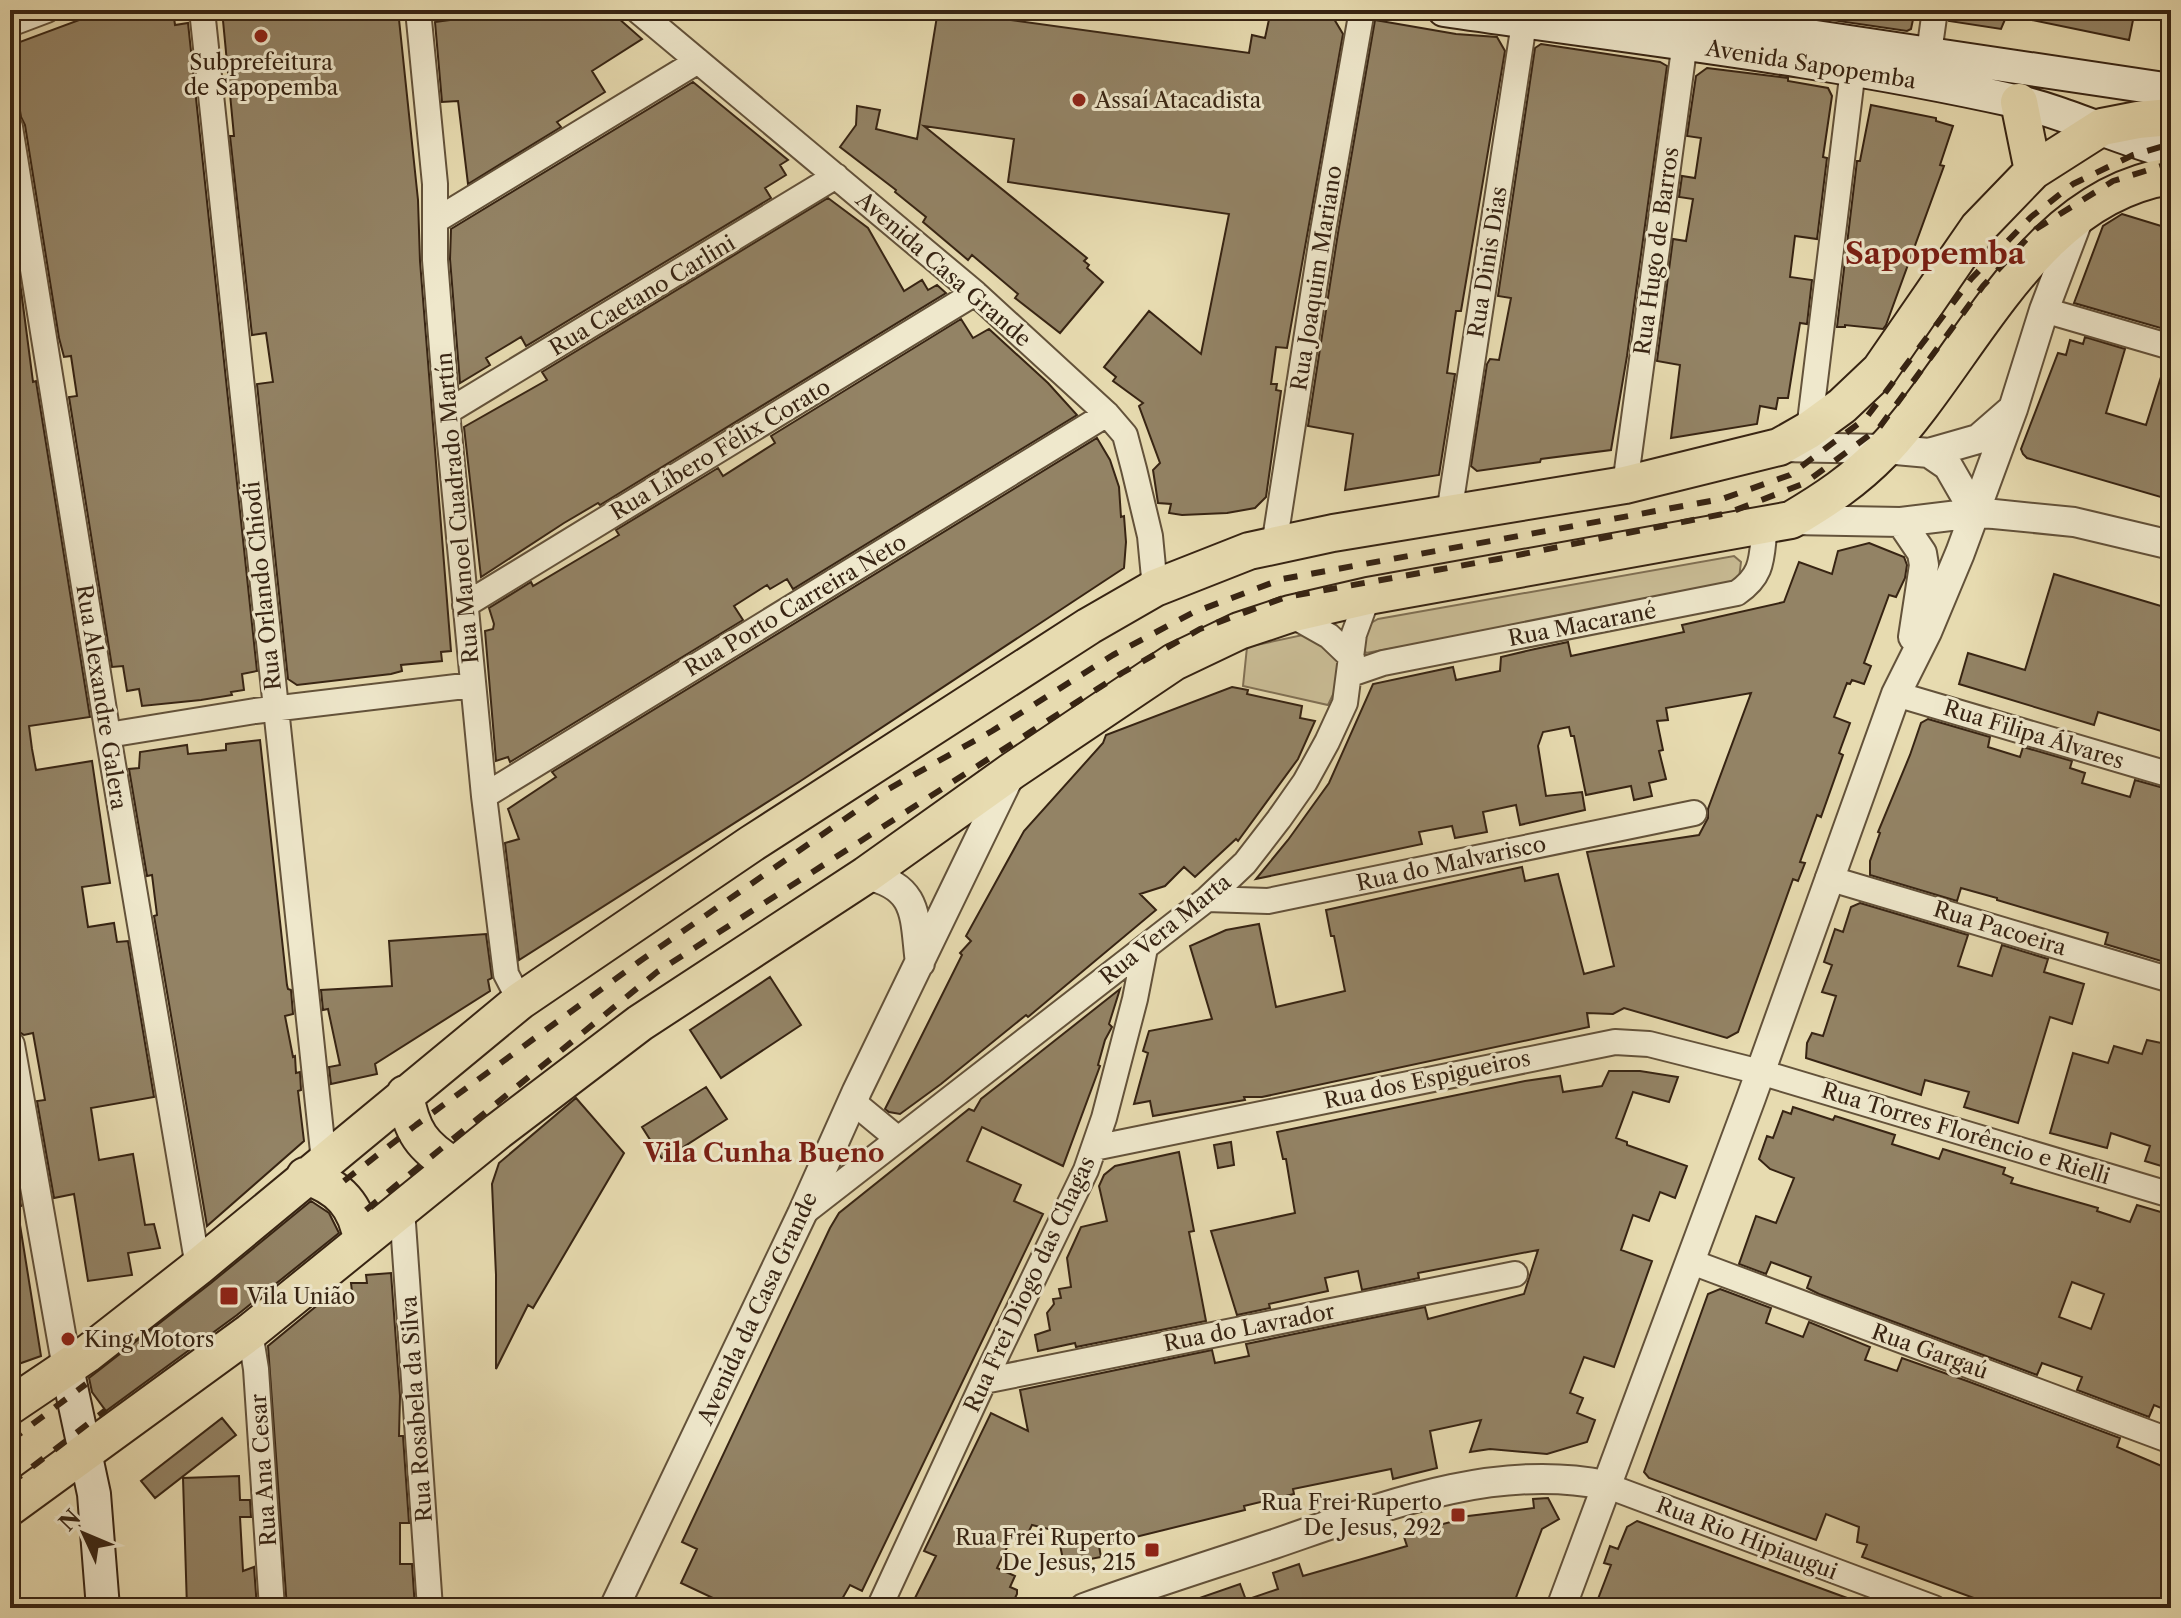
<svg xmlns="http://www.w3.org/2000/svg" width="2181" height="1618" font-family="'Libre Caslon Text',serif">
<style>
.green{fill:#c9bc95;stroke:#807054;stroke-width:2}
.building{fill:#938365;stroke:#372413;stroke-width:2;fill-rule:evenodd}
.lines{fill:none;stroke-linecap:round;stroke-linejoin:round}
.minor-casing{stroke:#63523a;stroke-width:28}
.tertiary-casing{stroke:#63523a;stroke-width:32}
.secondary-casing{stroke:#372413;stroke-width:36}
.primary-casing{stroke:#372413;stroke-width:40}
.minor{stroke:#efe8cc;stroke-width:24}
.tertiary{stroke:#efe8cc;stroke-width:28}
.secondary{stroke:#efe8cc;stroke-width:32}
.primary{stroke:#e7dbb0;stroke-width:36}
.rail{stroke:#372413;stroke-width:6;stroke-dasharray:14 14;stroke-linecap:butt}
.poi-dot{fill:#8f2418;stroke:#efe8cc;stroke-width:3}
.labels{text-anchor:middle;stroke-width:6;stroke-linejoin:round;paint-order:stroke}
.poi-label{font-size:22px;fill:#372413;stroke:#efe8cc;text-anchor:start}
.street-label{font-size:22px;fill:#372413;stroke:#efe8cc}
.quarter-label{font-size:26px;font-weight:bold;fill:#7a1f14;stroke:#efe8cc}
.district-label{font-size:30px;font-weight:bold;fill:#7a1f14;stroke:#efe8cc}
</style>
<rect width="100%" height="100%" fill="#e7dbb0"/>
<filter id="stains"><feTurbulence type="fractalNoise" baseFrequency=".0025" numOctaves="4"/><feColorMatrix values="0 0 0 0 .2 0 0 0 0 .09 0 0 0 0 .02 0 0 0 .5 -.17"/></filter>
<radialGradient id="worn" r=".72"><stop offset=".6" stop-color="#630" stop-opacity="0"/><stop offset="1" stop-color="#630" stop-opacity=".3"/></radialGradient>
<path class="green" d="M1734 556 1741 562 1739 578 1732 589 1366 653 1363 647 1364 627 1378 619Z
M1312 633 1340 658 1339 682 1328 705 1243 686 1247 647Z"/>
<path class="building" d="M106 10H173L175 25 188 23 257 671 242 674 244 690 231 692 232 695 201 700 142 706 139 689 127 691 123 666 112 667 69 397 77 396 71 356 64 357 59 338 25 125 21 117 10 51 17 43Z
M222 10H398L418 200 420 261 451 651 441 652 442 661 401 665 402 671 391 674 297 685 288 679 257 384 273 382 266 333 252 335 230 136H234Z
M450 10H609L642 39 592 71 605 92 557 122 561 127 468 184 458 101 442 102 435 22 451 20Z
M938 10 1249 53 1252 35 1265 38 1271 10H1311L1331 14 1343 34 1287 348 1276 347 1271 384H1277L1276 390 1281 391 1266 497 1255 508 1227 513 1182 515 1169 513 1171 504 1158 503 1153 470 1160 463 1139 406 1143 403 1113 381 1116 377 1104 367 1149 311 1201 354 1229 214 1008 182 1014 139 924 126 1087 258 1084 261 1089 265 1087 268 1103 282 1060 333 1015 298 1018 294 972 255 968 260 923 222 926 217 895 192 896 190 840 147 856 125 857 106 880 110 876 129 917 139Z
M1812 10H1915L1911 29 1907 31 1811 17Z
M1950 10H2009L2001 29 1949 21Z
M2023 10H2135L2129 40 2022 18Z
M1375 20 1456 34 1497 37 1505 51 1461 311H1456L1447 373 1455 374 1439 475 1345 490 1353 434 1308 426 1338 233Z
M1541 44 1660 62 1667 66 1627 356 1611 450 1541 459 1540 462 1477 471 1471 466 1487 364 1490 359 1499 360 1511 298 1498 296 1535 48Z
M1707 68 1788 78V81L1828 88 1832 96 1823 157 1827 158 1817 239 1795 236 1790 277 1812 280 1807 324 1800 323 1788 398H1778L1776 409 1760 406 1757 424 1671 438 1680 365 1657 361 1673 239 1686 241 1693 199 1679 197 1682 176 1695 178 1701 138 1687 136 1696 76Z
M693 82 788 160 780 165 786 175 765 188 771 198 526 346 521 337 486 358 490 365 460 383 450 259 451 229Z
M1871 105 1936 118V121L1953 126 1940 165 1944 166 1886 325 1883 329 1845 325V327H1837L1857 161H1860Z
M828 198 868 228 904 291 922 280 928 290 937 285 946 293 600 505 598 503 564 523 481 577 464 427 547 380 542 372Z
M2122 214 2171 229V331L2074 303 2103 226Z
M20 282 33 382 36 381 90 717 29 726 32 749 36 770 92 761 110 883 82 887 88 927 114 923 117 942 128 941 154 1097 91 1108 99 1160 133 1154 145 1225 154 1224 160 1248 128 1253 132 1275 88 1281 74 1194 54 1198 37 1101 45 1100 33 1033 24 1035 18 1031 10 985V959L17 958 10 925V284Z
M961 319 973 338 989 329 1048 383 1077 415 793 589 787 579 770 589 767 585 734 606 743 620 510 762 508 757 496 761 485 631 493 629 494 624 489 608 531 582 533 586 619 535 616 530 718 468 723 476 775 443 771 436Z
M2085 337 2125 349 2106 413 2146 425 2166 361 2171 362V500L2027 458 2023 454 2021 449 2058 353 2066 355 2070 340 2083 344Z
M1097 438 1110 460 1119 487 1121 517 1124 516 1126 542 1124 568 799 782 519 960 505 843 519 839 508 809 556 777 552 772Z
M1869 543 1904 557 1907 565 1905 578 1896 597 1889 595 1864 663 1871 666 1864 684 1852 680 1850 684 1847 683 1834 717 1850 723 1839 753 1843 755 1821 817 1817 815 1800 862 1805 863 1798 881 1793 879 1738 1032 1727 1038 1624 1008 1613 1014 1587 1013 1589 1027 1262 1097H1244L1245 1100 1153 1116 1150 1101 1134 1104 1148 1053 1143 1051 1149 1031 1212 1019 1190 946 1226 930 1259 924 1276 1007 1345 991 1334 936H1331L1326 910 1522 867 1525 881 1558 874 1584 974 1614 966 1587 852 1699 835 1708 818V809L1751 693 1666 708 1668 720 1657 721 1663 750 1659 751 1666 779 1649 783 1652 796 1634 800 1631 786 1586 795 1574 736H1571L1569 727 1543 732 1538 746 1546 796 1582 792 1585 810 1520 825 1516 805 1483 812 1487 832 1455 838 1452 826 1419 832 1422 844 1256 879 1288 840 1329 783 1373 684 1453 667 1456 680 1500 671 1501 657 1535 649 1568 642 1571 656 1684 632 1682 625 1784 602 1799 562 1832 574 1838 551Z
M2054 574 2171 609V734L2098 712 2094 725 1959 684 1968 653 2025 670Z
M1232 687 1248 690 1247 694 1302 706 1300 718 1315 721 1298 759 1238 841 1236 839 1195 877 1184 867 1165 886 1140 894 1156 910 1028 1017 1026 1015 941 1084 900 1114 889 1112 885 1109 962 955 960 953 971 941 966 936 1024 831 1103 743 1106 735Z
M1928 719 1990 737 1988 747 2020 757 2023 747 2072 761 2070 768 2085 773 2082 783 2130 797 2135 780 2171 790V964L2105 944 2108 933 1997 900V898L1961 888 1957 901 1870 875V861L1880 833 1878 832 1910 755 1921 723Z
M260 740 287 985 288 989 291 990 293 1014 285 1016 293 1057 295 1056 296 1073 300 1072 301 1090 298 1091 304 1141 207 1226 154 916 157 915 152 875 147 876 129 769 139 768 140 752 187 745 188 754 226 750V744Z
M1860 903 1968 935 1958 966 1992 976 2002 945 2048 959 2044 972 2084 984 2072 1024 2050 1017 2018 1123 1964 1107 1969 1092 1925 1080 1921 1095 1806 1058 1807 1043 1812 1033 1823 1036 1836 996 1822 992 1832 965 1824 962 1835 929 1843 932 1851 907Z
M486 934 492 978 488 980 490 991 375 1064 377 1074 331 1084 329 1067 340 1065 328 1009 323 1010 321 990 392 986 389 941Z
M770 977 801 1025 721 1078 690 1030Z
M1120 989 1109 1024 1112 1027 1105 1040 1098 1065 1100 1066 1063 1166 982 1127 967 1161 1021 1185 1014 1201 1043 1214 862 1591 850 1585 837 1608H734L681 1583 697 1549 682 1542 830 1228 839 1213 969 1109 974 1111 981 1099Z
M2147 1040 2171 1045V1169L2145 1161 2150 1146 2111 1133 2107 1148 2050 1133 2073 1053 2108 1063 2114 1046 2142 1054Z
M1609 1071H1640L1678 1077 1669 1102 1633 1092 1616 1138 1627 1142V1145L1687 1166 1675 1198 1660 1192 1649 1221 1633 1215 1621 1250 1652 1261 1614 1367 1584 1357 1570 1393 1583 1398 1577 1413 1595 1420 1587 1442 1547 1454 1490 1449 1470 1452 1481 1420 1430 1431 1437 1468 1393 1479 1391 1469 1293 1489 1294 1494 1244 1506 1245 1510 1099 1546 1101 1557 1064 1564 1057 1531 1032 1525 1023 1543 1012 1537 997 1568 1015 1576 1010 1587 1017 1590V1594L1010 1608H910L936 1556 924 1551 991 1413 1028 1431 1020 1390 1212 1350 1215 1363 1249 1356 1246 1344 1425 1307 1428 1319 1524 1294 1538 1250 1418 1273 1419 1278 1362 1290 1358 1271 1325 1278 1328 1291 1269 1304 1270 1308 1237 1315 1211 1231 1295 1213 1286 1159H1283L1277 1132 1525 1081 1560 1076 1563 1092 1602 1086Z
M706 1087 727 1119 663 1160 642 1127Z
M576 1098 624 1153 533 1308 528 1305 496 1369V1275L492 1184 499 1163Z
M1793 1107 1833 1120 1835 1116 1895 1135 1892 1144 1939 1159 1943 1149 2005 1168 2003 1174 2013 1178 2011 1183 2098 1208 2097 1211 2130 1222 2137 1205 2171 1215V1412L2154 1405 2149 1417 2077 1390 2082 1377 2042 1363 2037 1375 1819 1294 1807 1288 1811 1277 1771 1262 1766 1274 1739 1264 1756 1216 1776 1223 1794 1178 1770 1169 1759 1159 1767 1136 1773 1138 1783 1111 1791 1114ZM2072 1282 2104 1294 2091 1329 2059 1317Z
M1231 1142 1234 1165 1218 1168 1214 1145Z
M1179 1152 1194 1231 1189 1232 1206 1321 1076 1347 1075 1343 1038 1351 1035 1335 1050 1330 1047 1313 1054 1304 1053 1299 1061 1298 1059 1289 1071 1287 1067 1258 1081 1227 1107 1221 1099 1186 1104 1175 1115 1166Z
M16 1175 21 1206 10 1208V1176Z
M311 1201 329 1213 339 1233 237 1315 106 1411 92 1392 89 1378 211 1283Z
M20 1225 41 1356 10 1367V1226Z
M391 1273 400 1396 399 1436H403L409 1523H400V1564H412L415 1608H287L268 1346 331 1294 352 1292 351 1283H367L366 1275Z
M1720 1289 1771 1308 1766 1323 1803 1337 1809 1322 1870 1347 1865 1360 1897 1371 1902 1358 1967 1381 2120 1438 2117 1447 2171 1470V1588L2162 1608H2001L1862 1557 1867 1545 1857 1542 1859 1527 1826 1514 1816 1540 1649 1478 1644 1472 1708 1294Z
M222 1418 236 1435 155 1498 141 1481Z
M239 1476 240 1500H250L251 1517H240L243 1571 254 1567 257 1608H187L183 1478Z
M1548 1498 1559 1519 1542 1529 1512 1608H1180L1179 1605 1240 1584 1246 1600 1278 1589 1273 1573 1299 1564 1303 1576 1407 1546 1403 1534 1451 1522 1452 1518 1534 1508 1533 1499Z
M1637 1521 1869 1606V1608H1612L1613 1604 1598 1599 1611 1565 1604 1563 1610 1546 1618 1549 1627 1527Z"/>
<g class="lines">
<g class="minor-casing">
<path id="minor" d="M202 10 324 1161
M418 10 435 184V260L447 412 484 796 506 974 520 1001
M637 10 975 293 1107 414 1125 435 1134 469 1150 536 1155 588
M10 24 47 10
M1927 67 1935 10
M10 127 108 735 198 1267
M435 221 698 61
M2044 310 2171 347
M447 412 836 176
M1809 430 1853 69
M1625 485 1687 27
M1449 514 1526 10
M1274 546 1323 231 1362 10
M465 605 975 293
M1290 614 1329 636 1352 658
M1351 674 1383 663 1737 593C1765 574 1761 556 1765 526
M1896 694 2171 775
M108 735 255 711 473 685
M484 796 1107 414
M1828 878 2171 980
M1207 899 1268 901 1694 813
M852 1101 898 1139
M1094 1148 1615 1042 1649 1044 1760 1072 2171 1195
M402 1209 430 1608
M802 1214 1207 899 1245 863 1279 819 1305 782 1327 742 1345 703 1354 634 1368 596
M1689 1261 2171 1441
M250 1332 256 1369 272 1608
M984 1381 1515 1274
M1605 1485 1934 1608
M879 1608 984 1381 1086 1170 1104 1118 1135 999 1145 948"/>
</g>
<g class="tertiary-casing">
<path id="tertiary" d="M1779 447 1885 449 1929 453 1978 439 2009 412
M1929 453 1948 466 1975 513
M1791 520 1901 522 1975 513 1994 514 2074 522 2171 545
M1901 522 1922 553 1924 565 1913 637
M866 875C920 887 914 917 920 963
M10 1045 67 1368
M614 1608 802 1214 857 1091 1012 771
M1084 1608C1147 1585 1211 1565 1274 1544 1379 1508 1493 1462 1605 1485
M1561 1608 1751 1098 1896 694 1927 632 1960 553 2013 409 2044 310 2080 215"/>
</g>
<g class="secondary-casing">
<path id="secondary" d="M1444 10C1634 38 1827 59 2015 101 2069 113 2118 139 2171 152
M1634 10 2171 90
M67 1368 94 1494 103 1608"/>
</g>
<g class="primary-casing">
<path id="primary" d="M2019 102 2033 171
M405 1094C411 1131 422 1147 454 1166
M305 1176C339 1186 357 1206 362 1241
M10 1406 87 1354 198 1267 520 1001 751 844 1089 626 1155 588 1249 551 1333 533 1625 485 1779 447 1809 430 1842 406 1880 370 1978 228 2033 171 2102 127 2138 120 2171 117
M10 1507 250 1332 498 1131 640 1023 866 875 1012 771 1174 662 1239 631 1290 614 1368 596 1791 520C1825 500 1855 480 1883 451 1970 360 2032 196 2171 176"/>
</g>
<use href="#minor" class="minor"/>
<use href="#tertiary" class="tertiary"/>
<use href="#secondary" class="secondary"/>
<use href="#primary" class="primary"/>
<path class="rail" d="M344 1181 416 1125 640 961 885 791 992 731 1113 655 1192 613 1282 579 1722 499 1790 475 1866 418 1971 279 2031 217 2073 184 2133 155 2171 144
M366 1210 657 972 1122 673 1200 629 1286 597 1498 559 1728 513 1805 483 1879 428 1983 286 2036 229 2113 181 2171 163
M10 1441 86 1384
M10 1484 106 1410"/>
</g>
<g class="poi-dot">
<circle cx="261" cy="36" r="8"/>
<circle cx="1079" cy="100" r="8"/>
<rect x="219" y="1286" width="20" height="20" rx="4"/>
<circle cx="68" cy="1339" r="8"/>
<rect x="1450" y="1507" width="16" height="16" rx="4"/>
<rect x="1144" y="1542" width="16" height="16" rx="4"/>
</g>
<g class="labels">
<g class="poi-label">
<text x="261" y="70" text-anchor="middle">Subprefeitura<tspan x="261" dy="25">de Sapopemba</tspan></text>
<text x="1095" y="108">Assaí Atacadista</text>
<text x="247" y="1304">Vila União</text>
<text x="84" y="1347">King Motors</text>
<text x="1442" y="1510" text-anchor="end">Rua Frei Ruperto<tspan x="1442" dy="25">De Jesus, 292</tspan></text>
<text x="1136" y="1545" text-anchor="end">Rua Frei Ruperto<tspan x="1136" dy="25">De Jesus, 215</tspan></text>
</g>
<g class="street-label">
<text transform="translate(1811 64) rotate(9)" y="8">Avenida Sapopemba</text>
<text transform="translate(1656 251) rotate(-82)" y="8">Rua Hugo de Barros</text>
<text transform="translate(1487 262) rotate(-81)" y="8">Rua Dinis Dias</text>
<text transform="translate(944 269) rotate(41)" y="8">Avenida Casa Grande</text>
<text transform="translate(1316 278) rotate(-81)" y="8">Rua Joaquim Mariano</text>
<text transform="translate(642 295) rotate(-31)" y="8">Rua Caetano Carlini</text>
<text transform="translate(720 449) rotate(-31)" y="8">Rua Líbero Félix Corato</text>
<text transform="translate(457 508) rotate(-95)" y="8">Rua Manoel Cuadrado Martín</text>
<text transform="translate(262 586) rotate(-96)" y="8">Rua Orlando Chiodi</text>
<text transform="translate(795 605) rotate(-31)" y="8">Rua Porto Carreira Neto</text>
<text transform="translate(1582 624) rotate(-11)" y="8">Rua Macarané</text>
<text transform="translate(102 697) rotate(81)" y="8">Rua Alexandre Galera</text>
<text transform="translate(2034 734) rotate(17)" y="8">Rua Filipa Álvares</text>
<text transform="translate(1451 863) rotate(-12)" y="8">Rua do Malvarisco</text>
<text transform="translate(2000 928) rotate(17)" y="8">Rua Pacoeira</text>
<text transform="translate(1165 929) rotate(-39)" y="8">Rua Vera Marta</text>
<text transform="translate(1427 1079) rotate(-12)" y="8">Rua dos Espigueiros</text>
<text transform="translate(1966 1133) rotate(17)" y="8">Rua Torres Florêncio e Rielli</text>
<text transform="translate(1029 1284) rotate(-65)" y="8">Rua Frei Diogo das Chagas</text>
<text transform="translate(757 1308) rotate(-65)" y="8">Avenida da Casa Grande</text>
<text transform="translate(1249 1327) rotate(-11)" y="8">Rua do Lavrador</text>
<text transform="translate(1930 1351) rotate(20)" y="8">Rua Gargaú</text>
<text transform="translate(416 1409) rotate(-94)" y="8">Rua Rosabela da Silva</text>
<text transform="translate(263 1470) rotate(-94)" y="8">Rua Ana Cesar</text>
<text transform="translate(1747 1538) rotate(21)" y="8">Rua Rio Hipiaugui</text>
</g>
<g class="quarter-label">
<text x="764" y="1162">Vila Cunha Bueno</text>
</g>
<g class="district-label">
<text x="1935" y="264">Sapopemba</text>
</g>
</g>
<rect width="2181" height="1618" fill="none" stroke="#e7dbb0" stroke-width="40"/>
<rect x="12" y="12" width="2157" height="1594" fill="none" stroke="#372413" stroke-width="4"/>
<rect x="20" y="20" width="2141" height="1578" fill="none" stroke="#372413" stroke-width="2"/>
<g transform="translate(84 1534) rotate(314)" stroke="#efe8cc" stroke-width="6" paint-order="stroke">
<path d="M0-6L14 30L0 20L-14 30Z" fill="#372413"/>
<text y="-12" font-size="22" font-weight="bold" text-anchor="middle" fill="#372413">N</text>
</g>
<rect width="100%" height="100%" filter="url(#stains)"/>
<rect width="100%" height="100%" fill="url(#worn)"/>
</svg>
